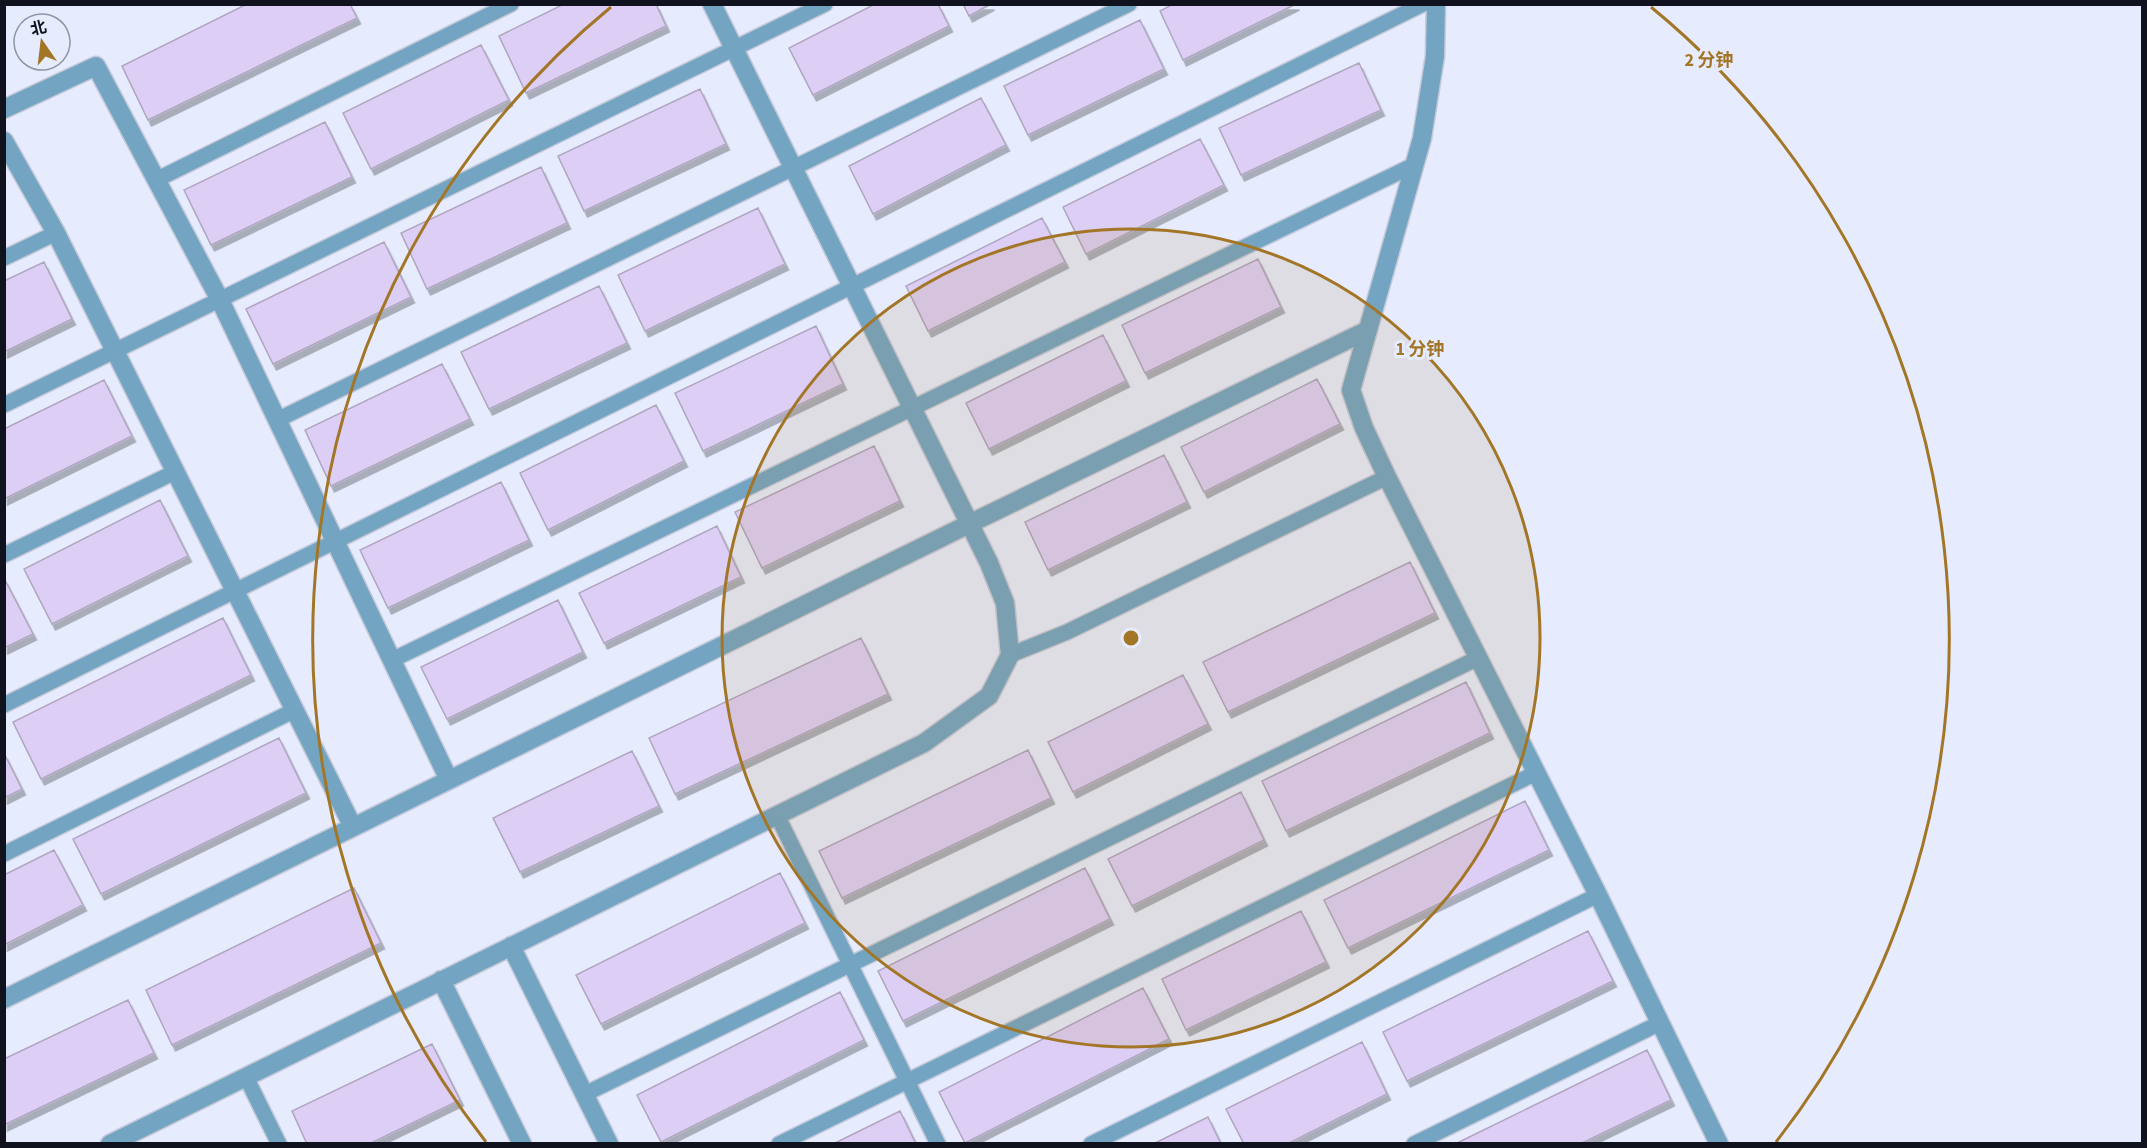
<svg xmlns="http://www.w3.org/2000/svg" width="2147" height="1148" font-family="'Source Sans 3','Noto Sans SC',sans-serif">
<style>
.building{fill:#ddcef6;stroke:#b0a6c0;stroke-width:1.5;filter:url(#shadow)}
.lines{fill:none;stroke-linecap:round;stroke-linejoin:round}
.lane-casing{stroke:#c4c9d9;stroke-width:18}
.street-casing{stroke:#c4c9d9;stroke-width:21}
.lane{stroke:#73a5c3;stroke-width:15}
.street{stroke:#73a5c3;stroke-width:18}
.ring{fill:none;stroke:#a37627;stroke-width:3}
.centre{fill:#a37627;stroke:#e6ecfd;stroke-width:3}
.ring-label{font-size:18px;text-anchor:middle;font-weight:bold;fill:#a37627;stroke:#e6ecfd;stroke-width:6;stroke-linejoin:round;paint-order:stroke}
</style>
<defs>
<filter id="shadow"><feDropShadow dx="3.5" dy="6" stdDeviation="0" flood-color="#0004"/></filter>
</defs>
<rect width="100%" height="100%" fill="#e6ecfd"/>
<path class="building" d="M247 4H350L357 18 148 120 122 66Z
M564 4H656L666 26 526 93 499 36Z
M875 4H938L949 26 813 95 789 48Z
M963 4H991L969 16Z
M1173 4H1296L1183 60 1160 11Z
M1140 20 1164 69 1028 135 1004 86Z
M481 45 509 100 371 169 343 113Z
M1359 63 1381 110 1241 175 1219 128Z
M700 89 726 144 584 211 558 156Z
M981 98 1006 145 873 214 849 166Z
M325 122 352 177 211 245 184 190Z
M1200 139 1224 185 1086 254 1063 207Z
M541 167 567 223 427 289 401 233Z
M758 208 785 264 645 331 618 275Z
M1042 218 1065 262 928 331 906 286Z
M384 242 411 297 273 364 246 309Z
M1258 259 1281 307 1145 373 1122 325Z
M44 262 72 319 4 352V281Z
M599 286 627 343 489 409 461 352Z
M816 326 843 384 703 451 675 393Z
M1103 335 1126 381 989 449 966 403Z
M442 364 470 419 331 486 305 430Z
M1317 379 1340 424 1204 492 1181 447Z
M104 380 132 436 4 499V429Z
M656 405 684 461 548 530 520 473Z
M874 446 900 501 762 568 735 512Z
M1164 455 1187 502 1048 570 1025 522Z
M501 482 529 540 388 608 360 550Z
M160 500 188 556 52 624 24 569Z
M717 526 741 577 604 643 579 593Z
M1410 562 1435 613 1228 712 1203 662Z
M4 578 33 634 4 648Z
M558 600 583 652 447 719 421 667Z
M223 618 251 675 41 779 13 722Z
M861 638 888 694 675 794 649 738Z
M1183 675 1208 724 1073 792 1048 742Z
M1466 682 1490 733 1286 831 1262 781Z
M279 738 306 793 101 894 73 839Z
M1028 750 1051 798 842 898 819 851Z
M632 751 659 806 520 872 493 818Z
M4 753 22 789 4 798Z
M1241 792 1264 840 1132 906 1108 859Z
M1525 801 1549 850 1348 948 1324 900Z
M54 850 83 905 4 945V875Z
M1085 868 1110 919 903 1021 878 971Z
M780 873 805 923 601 1024 576 975Z
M354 888 381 943 172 1045 146 990Z
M1301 911 1326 962 1186 1030 1162 979Z
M1588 931 1613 981 1407 1081 1383 1032Z
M1143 988 1169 1039 965 1143 939 1092Z
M840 992 864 1040 661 1142 637 1095Z
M128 1000 154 1053 4 1125V1059Z
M1362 1042 1387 1094 1287 1144H1244L1226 1109Z
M432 1044 460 1100 369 1144H307L292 1111Z
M1647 1050 1671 1100 1580 1144H1455Z
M900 1111 916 1144H833Z
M1208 1117 1221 1144H1153Z"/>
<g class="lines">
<g class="lane-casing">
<path id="lane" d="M156 180 511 4
M4 258 56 233
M4 405 825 4
M277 420 1129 4
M4 555 175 472
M1010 655 1067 632 1387 477
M392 660 1414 165
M4 705 1423 4
M777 815 938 1144
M4 854 295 710
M246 1077 279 1144
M585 1094 1478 658
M779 1144 1536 773
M1091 1144 1598 895
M1414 1144 1660 1023"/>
</g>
<g class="street-casing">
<path id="street" d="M1436 4 1435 56 1422 138 1351 390 1364 428 1387 477 1598 895 1719 1144
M4 109 96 66 220 300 449 780 971 523 1368 330
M4 141 56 233 353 827
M511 946 609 1144
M441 980 522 1144
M4 999 449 780
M110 1144 924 743 989 696 1010 655 1005 603 989 563 712 4"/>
</g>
<use href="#lane" class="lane"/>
<use href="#street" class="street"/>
</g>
<circle cx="1131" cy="638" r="409" fill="#a37627" fill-opacity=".12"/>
<g class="ring">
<circle cx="1131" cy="638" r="409"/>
<path d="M486 1142A818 818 0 0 1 611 7M1651 7A818 818 0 0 1 1776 1142"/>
</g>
<circle cx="1131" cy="638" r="9" class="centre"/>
<g class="ring-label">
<text x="1709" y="66">2 分钟</text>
<text x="1420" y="355">1 分钟</text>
</g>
<rect width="2147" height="1148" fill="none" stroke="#10131d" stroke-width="12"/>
<g transform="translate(42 42) rotate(346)"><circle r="28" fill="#e6ecfd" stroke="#9095a3" stroke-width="1.5"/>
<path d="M0-4.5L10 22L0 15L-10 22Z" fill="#a37627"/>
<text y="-9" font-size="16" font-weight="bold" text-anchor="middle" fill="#10131d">北</text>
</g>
</svg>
